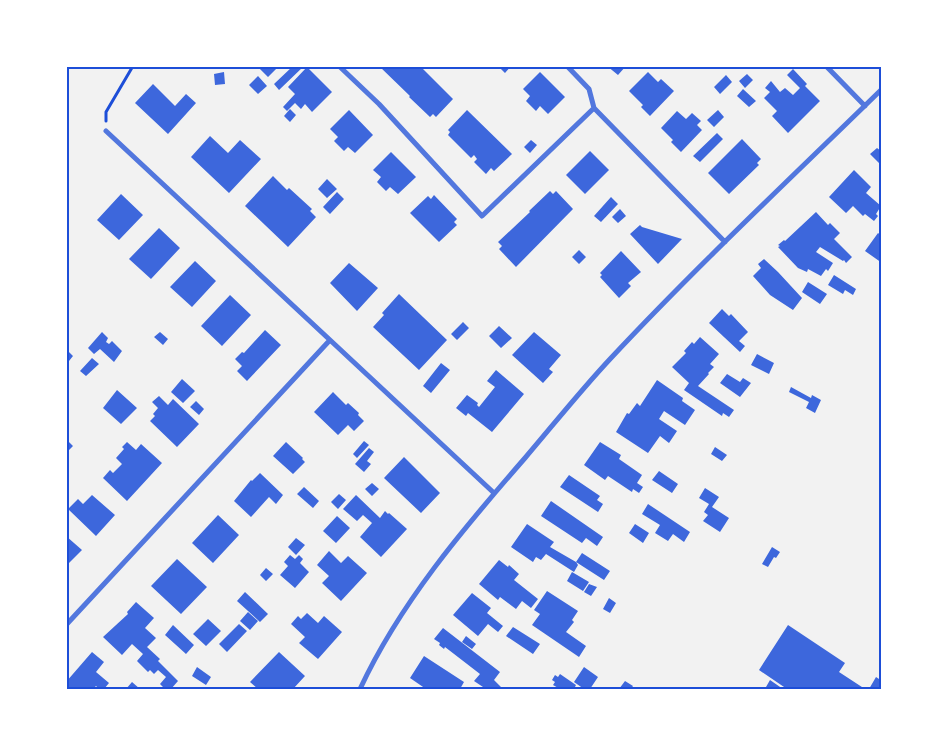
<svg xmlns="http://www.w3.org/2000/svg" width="948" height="755" font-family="'Work Sans',sans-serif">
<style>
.building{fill:#3d67dc}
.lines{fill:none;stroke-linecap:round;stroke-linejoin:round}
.path{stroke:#1d4ed8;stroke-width:3}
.minor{stroke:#5277de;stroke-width:5}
.neatline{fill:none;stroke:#1d4ed8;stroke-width:2}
</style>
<rect width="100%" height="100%" fill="#f2f2f2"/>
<path class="building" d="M257 66H279L268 77Z
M293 66H304L279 90 274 84Z
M379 66H420L453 99 436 117 433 114 430 117 409 97 410 96Z
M498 66H511L505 73Z
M607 66H626L618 75Z
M307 67 332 92 312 112 305 104 301 109 295 103 287 111 283 107 295 94 288 87Z
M793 69 807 84 805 86 820 101 788 133 772 116 777 111 764 98 770 92 765 88 771 81 780 92 785 88 793 95 800 88 787 75Z
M224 72 225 84 215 85 214 74Z
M540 72 565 97 548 114 540 106 536 111 526 101 530 96 523 89Z
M648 72 658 82 661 79 674 91 650 116 641 107 643 105 629 91Z
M747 74 753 80 745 88 739 81Z
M726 75 732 82 720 94 714 87Z
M258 76 267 86 258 94 249 85Z
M153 84 175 106 186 94 196 103 168 134 135 103Z
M743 89 756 101 749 107 737 96Z
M290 109 296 115 290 122 284 116Z
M349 110 373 135 355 153 348 147 344 151 334 141 338 137 330 129Z
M467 110 512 154 494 171 491 168 486 174 474 162 477 159 474 155 471 158 448 135 450 132 448 130Z
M718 110 724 117 714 127 707 120Z
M677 111 686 119 692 113 701 121 697 125 702 130 681 152 671 142 673 140 661 128Z
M717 133 723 139 700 162 693 156Z
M210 136 228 153 240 140 261 159 229 193 191 157Z
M742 139 761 159 757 163 759 165 729 194 708 173Z
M531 140 537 145 530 153 524 147Z
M877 148 881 151 882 150V166L870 154Z
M590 151 609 170 585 194 566 175Z
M391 152 416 177 398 194 390 187 386 191 377 182 381 177 373 170Z
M854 170 871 187 866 193 881 206 876 214 878 216 874 221 865 214 863 216 853 206 846 213 829 197Z
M273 176 287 190 289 188 312 209 310 211 316 217 288 247 245 206Z
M327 179 337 189 327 198 318 189Z
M550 191 553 194 556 191 573 209 516 267 499 249 502 246 498 242 530 212 529 211Z
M337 192 344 199 330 214 323 207Z
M121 194 143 215 119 240 97 220Z
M434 195 457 219 454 222 457 225 439 242 410 213 428 196 431 199Z
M611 197 618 204 601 222 594 216Z
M620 209 626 216 618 223 612 217Z
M816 212 828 225 830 223 840 233 834 239 852 257 846 263 844 260 843 261 820 247 816 252 833 263 828 271 826 269 821 276 808 269 807 272 798 268 778 247 780 246 778 245 784 240 785 241Z
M640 225 642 227 682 239 658 264 630 234Z
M159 228 180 248 151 279 129 259Z
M878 233 882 236V263L865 251Z
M579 250 586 257 579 264 572 257Z
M621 251 641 272 628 283 631 286 619 298 600 277 602 275 600 273Z
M764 259 778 272 802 298 793 310 770 295 753 276 761 268 758 264Z
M195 261 216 281 192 307 170 287Z
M349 263 378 288 357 311 330 283Z
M834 275 856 289 853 295 845 290 843 294 828 285Z
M808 282 827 294 820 304 802 292Z
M399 294 447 340 419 370 373 327 384 315 382 313Z
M230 295 251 315 222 346 201 326Z
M722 309 729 316 731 314 748 332 739 341 745 346 740 352 709 323Z
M463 322 469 328 457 340 451 334Z
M499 326 512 338 501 348 489 336Z
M265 330 281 345 247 381 237 371 242 366 235 359 242 352 244 353Z
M102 332 108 338 106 342 109 344 112 341 122 351 114 362 100 349 94 354 88 348Z
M160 332 168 339 163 345 154 337Z
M534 332 561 355 549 369 553 372 543 383 512 355Z
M700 337 719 354 710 364 714 367 708 373 709 374 698 386 734 410 729 417 723 413 722 416 684 390 689 383 672 367 686 353 684 351 692 342 694 344Z
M66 349 73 356 69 361H66Z
M757 354 774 363 769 374 751 365Z
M92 358 99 364 86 376 80 371Z
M441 363 450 370 431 393 423 386Z
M496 370 524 394 492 432 468 413 466 416 456 408 467 395 478 403 477 405 479 407 495 387 487 381Z
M727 374 740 382 743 378 751 383 740 397 720 383Z
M182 379 195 391 183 403 171 392Z
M657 380 683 398 682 401 695 410 685 425 664 411 659 419 677 431 669 443 660 436 648 453 616 432 627 413 629 414 637 403 640 406Z
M791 387 811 398 812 395 821 400 815 413 806 408 809 402 789 392Z
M117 390 137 408 121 424 103 408Z
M333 392 346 405 348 403 359 413 358 415 364 421 354 431 348 425 338 435 314 412Z
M159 396 168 405 173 399 199 424 177 447 150 421 155 416 153 414 158 408 152 402Z
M196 401 204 409 199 415 190 407Z
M66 439 73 446 66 453Z
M364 441 369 445 357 458 353 454Z
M127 442 136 450 141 444 162 463 127 501 103 478 110 470 113 473 122 464 116 458 124 449 122 447Z
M286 442 303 458 302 459 305 462 293 474 273 456Z
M600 442 621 455 619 459 642 475 637 483 643 487 639 493 633 489 632 492 608 476 605 480 584 465Z
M715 447 727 455 722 461 711 454Z
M369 448 374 452 367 461 371 464 364 472 355 464Z
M404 457 440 493 421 513 384 478Z
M659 471 678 484 672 493 652 480Z
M260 473 283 495 276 504 269 497 251 517 234 501 251 480 252 481Z
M569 475 600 496 597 500 603 504 598 512 560 487Z
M372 483 379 489 372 496 365 489Z
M304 487 319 501 313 508 297 494Z
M705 488 719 497 712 507 729 518 720 532 703 521 708 515 704 512 709 504 699 498Z
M339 494 346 500 338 509 331 502Z
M92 495 115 515 96 536 68 509 78 499 83 504Z
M356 495 380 518 385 511 388 514 389 513 407 529 381 557 360 537 372 523 363 515 357 521 343 509Z
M551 501 603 537 597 546 586 538 582 543 541 516Z
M648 504 690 532 684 542 673 534 668 541 655 533 660 525 642 514Z
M218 515 239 535 213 563 192 543Z
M337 516 350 528 336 543 323 531Z
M527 524 554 542 550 547 576 562 578 565 574 572 546 554 541 560 536 557 533 562 511 547Z
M635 524 649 533 643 543 629 533Z
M66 536 82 550 66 566Z
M296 538 305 545 296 555 288 547Z
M772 547 780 552 776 558 774 557 768 567 762 564Z
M329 551 341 563 348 556 367 573 341 601 322 583 329 576 317 565Z
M582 553 610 571 604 580 576 562Z
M290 555 295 559 299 555 303 559 300 563 309 572 295 588 280 575 288 566 284 562Z
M177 559 207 587 181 614 151 586Z
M499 560 508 567 509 565 519 574 514 580 538 599 531 608 522 601 516 609 500 597 498 600 479 584Z
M266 568 273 574 266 581 260 575Z
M572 572 589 582 583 591 567 581Z
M589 584 597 587 591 596 584 592Z
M547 591 578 611 572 620 574 622 566 632 586 646 579 657 532 625 540 614 534 610Z
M245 592 268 614 260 622 237 601Z
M472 593 491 608 487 613 503 626 498 632 488 624 478 636 453 615Z
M609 598 616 603 610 613 603 609Z
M136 602 154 618 145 628 156 638 147 647 160 659 158 661 178 681 171 689H165L160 684 166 677 158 670 154 674 150 670 148 672 137 661 143 654 132 644 122 655 103 637 128 614 127 612Z
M248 612 258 621 250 630 240 621Z
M307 613 318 623 324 616 342 632 318 659 299 643 305 637 291 624 298 616 301 619Z
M208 619 221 631 206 646 193 634Z
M239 624 247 631 227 652 219 644Z
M173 625 194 645 186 654 165 635Z
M788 625 845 663 839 672 865 689H787L759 670Z
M513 627 540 644 533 654 506 636Z
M443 628 500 672 494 680 503 689H486L474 681 480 674 445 647 444 649 439 645 440 643 434 639Z
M466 636 476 644 472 649 462 642Z
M92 652 104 662 96 672 109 683 104 689H99L96 686 93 689H66V682Z
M279 652 305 676 293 689H258L250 682Z
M424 656 464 682 460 689H426L410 678Z
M197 667 211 677 206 685 192 676Z
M584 667 598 677 590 689H584L574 682Z
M560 674 576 685 574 689H560L553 685 555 682 552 680 555 675 558 677Z
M876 677 882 681V689H869Z
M770 680 783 689H769L766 687Z
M625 681 633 686 631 689H619Z
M132 682 140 689H126Z"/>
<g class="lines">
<path class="path" d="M106 121V112L133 66"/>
<path class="minor" d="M339 66 379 104 482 216 594 108
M567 66 589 89 594 108 725 242
M826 66 865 106
M106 131 494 493
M66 625 330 340
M360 689C400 603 463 529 525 458 554 424 581 390 611 358 698 265 791 178 882 89"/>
</g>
<rect width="948" height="755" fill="none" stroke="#ffffff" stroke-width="135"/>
<rect x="68" y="68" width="812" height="620" class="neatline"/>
</svg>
